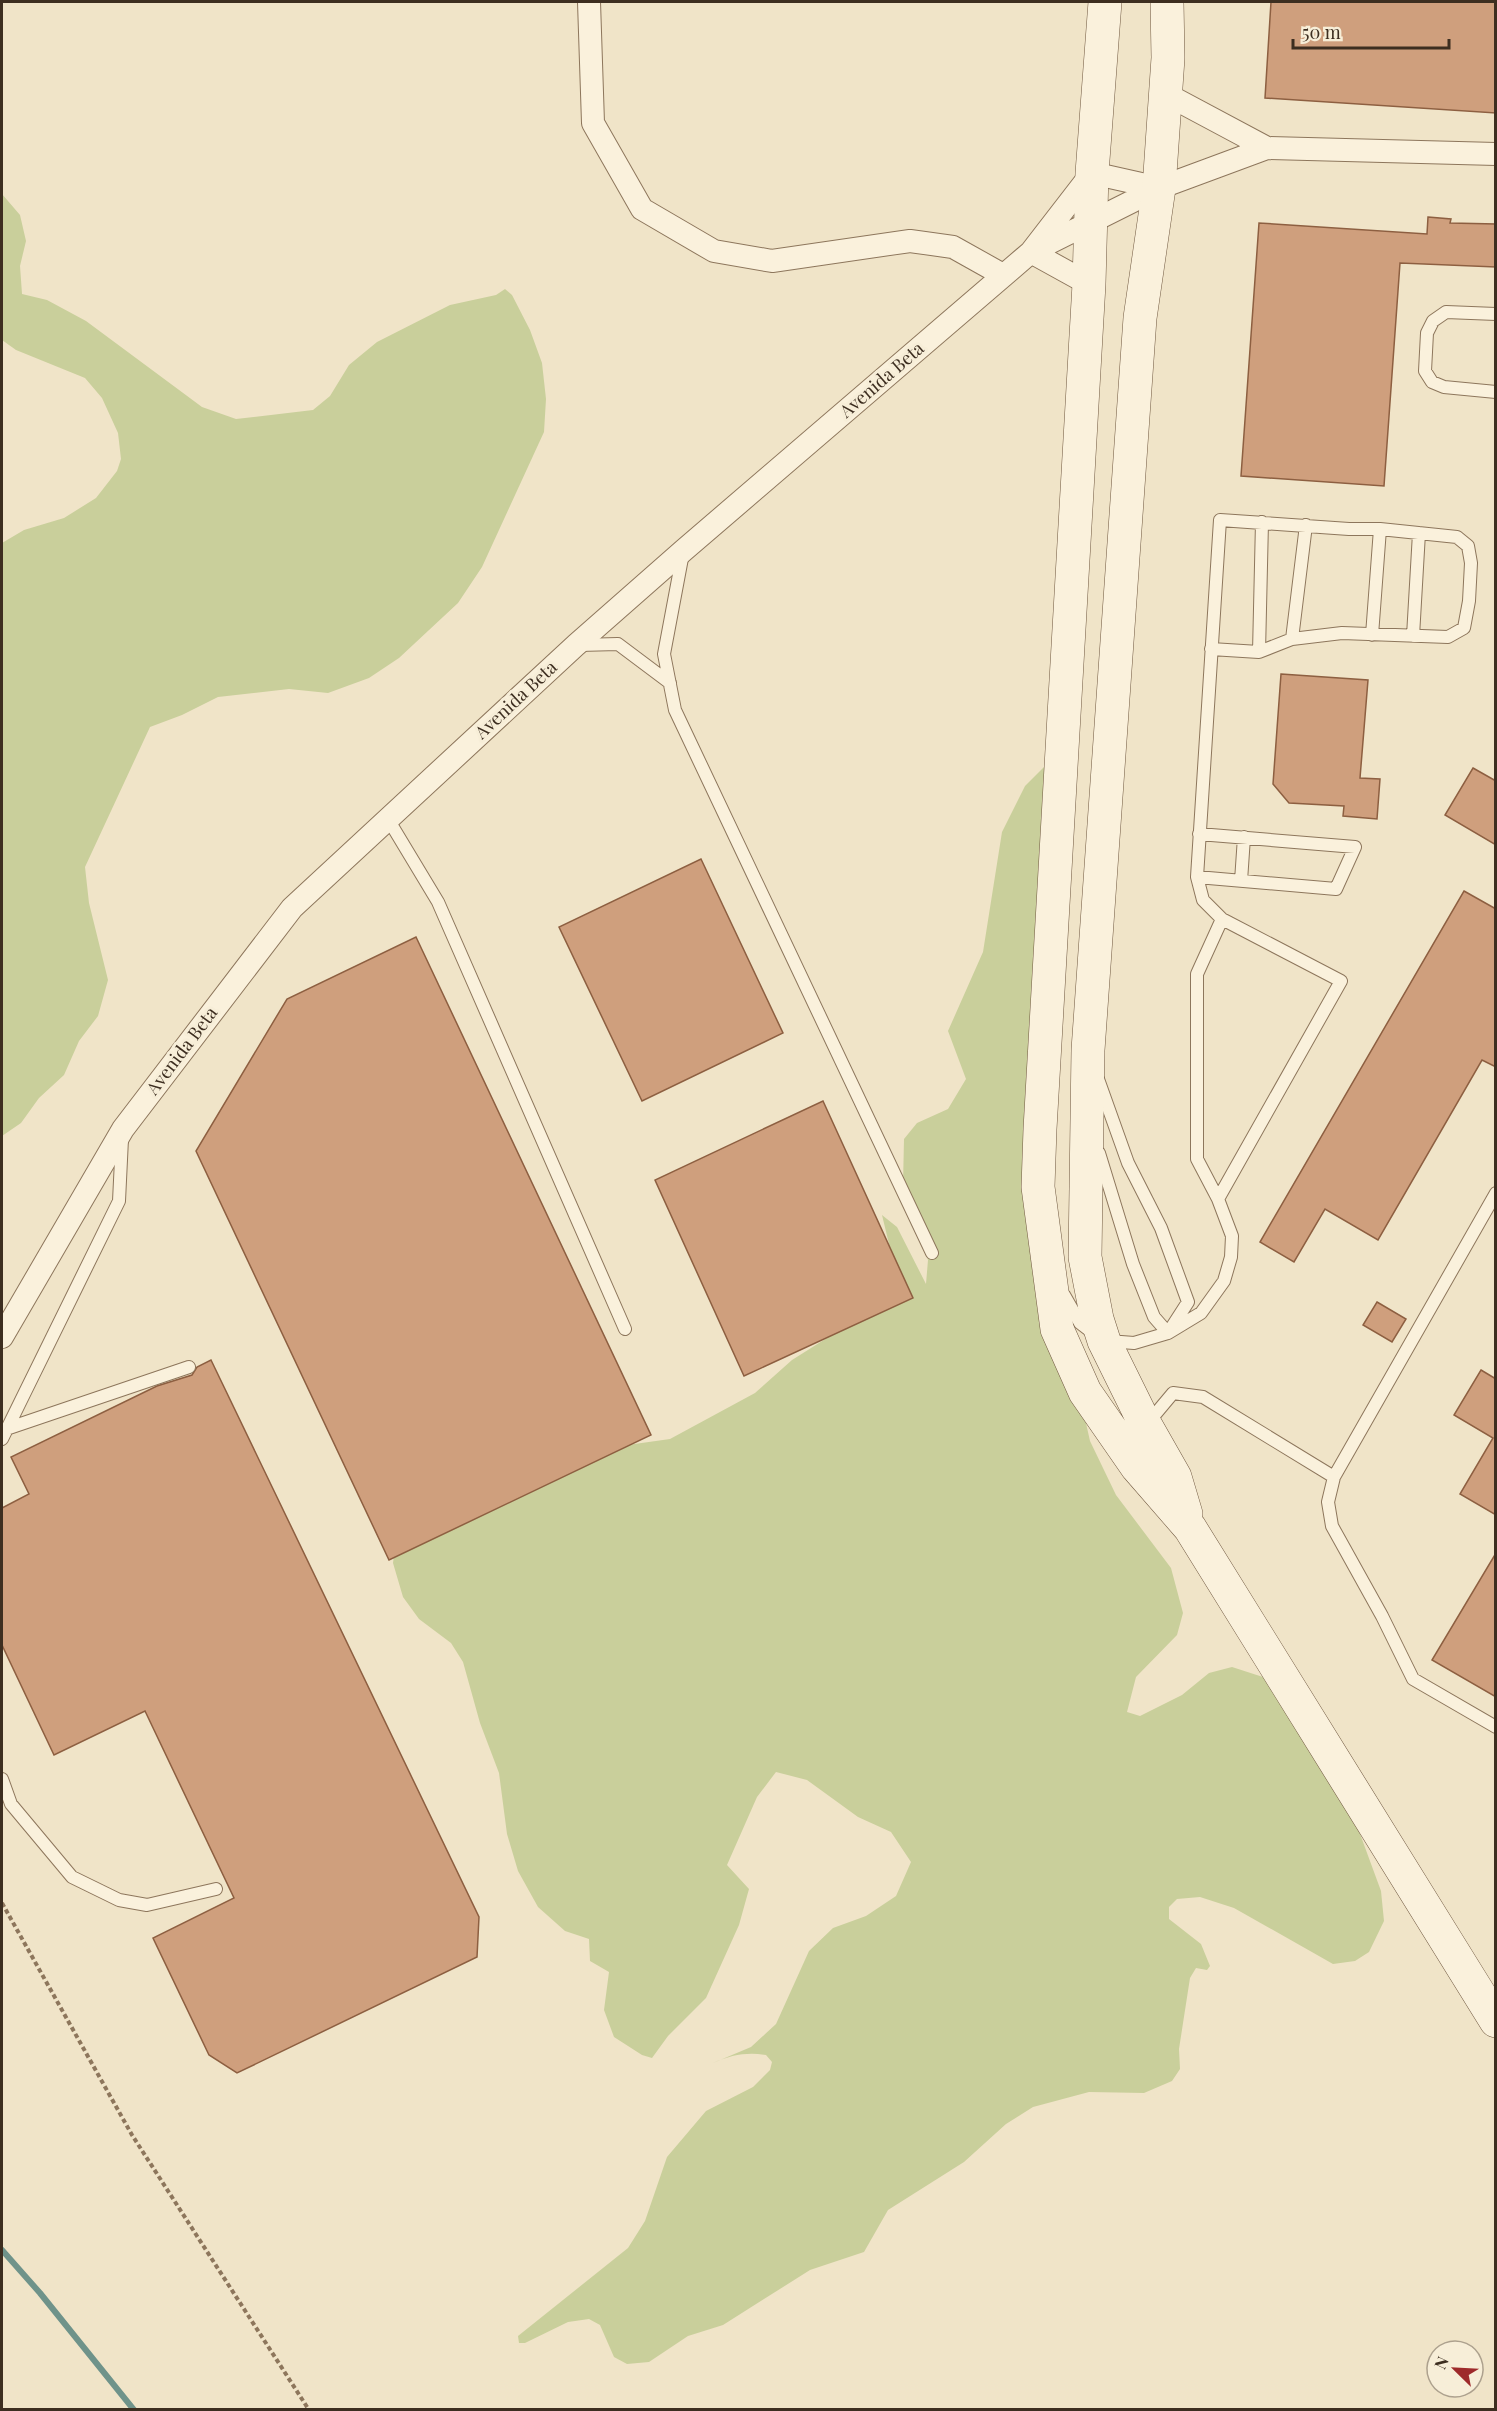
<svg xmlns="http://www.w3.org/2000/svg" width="1497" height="2411" font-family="'Playfair Display',serif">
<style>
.green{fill:#c9cf9b}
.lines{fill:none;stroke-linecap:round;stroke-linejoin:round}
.stream{stroke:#6f938a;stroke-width:6}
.building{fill:#cf9f7d;stroke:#8d5f41;stroke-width:1.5}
.lane-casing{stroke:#8d765c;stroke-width:14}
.street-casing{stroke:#8d765c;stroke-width:24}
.secondary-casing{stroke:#6f573f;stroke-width:34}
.path{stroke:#8d765c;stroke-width:4;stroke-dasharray:4.5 3;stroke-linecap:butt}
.lane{stroke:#faf1dc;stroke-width:12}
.street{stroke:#faf1dc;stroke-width:22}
.secondary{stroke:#faf1dc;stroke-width:33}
.labels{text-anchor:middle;stroke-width:6;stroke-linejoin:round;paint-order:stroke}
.street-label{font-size:18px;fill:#3d2e20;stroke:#f7eed8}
</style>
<rect width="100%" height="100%" fill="#f0e4c8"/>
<path class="green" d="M2 194 20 215 26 241 20 266 22 294 47 300 86 321 202 407 236 419 313 410 330 396 349 365 377 342 450 305 496 295 505 289 512 295 530 330 542 363 546 399 544 432 482 567 458 603 399 658 369 678 328 693 289 689 218 697 182 715 150 727 85 867 89 903 108 980 98 1016 79 1041 64 1075 39 1098 21 1123 2 1136V543L24 530 64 518 96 498 117 471 121 459 118 433 102 398 85 378 16 350 2 340Z
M1070 741 1038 1208 1090 1441 1116 1495 1171 1568 1183 1613 1177 1635 1136 1677 1127 1712 1140 1716 1182 1695 1209 1673 1232 1667 1266 1678 1356 1823 1381 1891 1384 1921 1369 1952 1355 1961 1333 1964 1234 1908 1200 1897 1177 1899 1169 1907V1919L1201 1944 1210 1966 1207 1970 1196 1968 1190 1978 1179 2049 1180 2069 1172 2081 1144 2093 1089 2092 1033 2107 1006 2124 964 2162 888 2210 864 2252 810 2270 723 2325 688 2336 649 2362 627 2364 614 2357 600 2325 589 2319 568 2322 525 2343H519L518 2336 628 2248 645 2221 667 2157 706 2111 753 2087 770 2070 772 2062 766 2055C747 2052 731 2055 713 2063L751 2047 776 2024 809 1951 833 1928 866 1916 896 1896 911 1862 891 1832 858 1817 807 1780 776 1772 757 1797 727 1865 749 1889 739 1925 706 1998 668 2036 652 2058 642 2055 614 2037 604 2010 609 1972 590 1961 589 1939 565 1931 538 1907 518 1871 507 1834 499 1773 480 1723 463 1662 451 1643 419 1619 403 1597 393 1563 396 1539 592 1450 670 1439 755 1393 792 1360 873 1309 896 1273 882 1215 897 1227 926 1284 928 1260 903 1185 904 1139 917 1123 948 1109 966 1079 948 1031 983 952 1002 832 1025 786Z"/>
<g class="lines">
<path class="stream" d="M2 2250 40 2293 134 2410"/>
</g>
<path class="building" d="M1271 2H1496V113L1265 98Z
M1428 217 1451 219 1450 223 1496 224V267L1400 263 1384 486 1241 476 1259 223 1427 234Z
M1281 674 1368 680 1360 778 1380 779 1377 819 1343 816 1344 806 1289 803 1273 784Z
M1473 768 1496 781V845L1445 815Z
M701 859 783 1033 642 1101 559 927Z
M1464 891 1496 909V1067L1482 1060 1378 1240 1325 1209 1294 1262 1260 1242Z
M416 937 651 1435 389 1560 196 1151 287 999Z
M823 1101 913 1298 744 1376 655 1180Z
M1377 1302 1406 1319 1392 1342 1363 1325Z
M211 1360 479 1917 477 1957 237 2073 209 2055 153 1938 234 1898 145 1711 54 1755 2 1645V1508L29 1494 11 1457 157 1386 192 1375 197 1367Z
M1481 1370 1496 1379V1515L1460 1494 1493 1438 1454 1415Z
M1496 1553V1697L1432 1660Z"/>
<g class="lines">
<g class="lane-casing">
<path id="lane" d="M1496 314 1446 312 1433 321 1427 333 1425 371 1432 382 1444 387 1496 392
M683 553 664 654 675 710 932 1253
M1372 635 1380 529
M1413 636 1419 533
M1292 639 1306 525
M579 645 618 644 670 683
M1211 649 1259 652 1292 639 1342 633 1448 637 1464 628 1469 601 1471 563 1468 546 1457 537 1380 529H1349L1220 520 1197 877 1203 900 1222 919 1341 981 1218 1199
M1259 652 1262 522
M388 819 438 902 625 1329
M1197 877 1336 889 1355 847 1199 834
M1241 881 1244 837
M1098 1079 1128 1163 1161 1228 1188 1302 1168 1333 1134 1343 1108 1341
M1099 1153 1133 1264 1154 1317 1168 1333 1201 1313 1224 1281 1231 1257 1232 1236 1218 1199 1197 1159V974L1222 919
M1496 1193 1334 1477 1328 1502 1332 1526 1382 1616 1413 1679 1496 1727
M1064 1295 1080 1323 1093 1333
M1147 1424 1173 1393 1203 1397 1334 1477
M6 1429 189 1367
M2 1439 119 1201 122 1139
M2 1779 11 1804 72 1877 119 1900 147 1905 216 1889"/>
</g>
<g class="street-casing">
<path id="street" d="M589 2 593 123 642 209 714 251 772 261 910 241 953 247 1003 275
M1164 93 1267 148
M1089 284 1031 252 1092 173 1159 188
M2 1337 123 1129 292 908 576 645 684 550 1031 252 1159 188 1267 148 1496 154"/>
</g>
<g class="secondary-casing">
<path id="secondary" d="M1105 2 1092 173 1089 284 1040 1129 1038 1187 1057 1329 1085 1392 1137 1467 1190 1528 1496 2021
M1167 2 1168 58 1159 188 1140 318 1088 1050 1085 1257 1097 1319 1104 1341 1146 1426 1175 1477 1186 1514"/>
</g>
<path class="path" d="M2 1903 132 2135 309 2410"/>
<use href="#lane" class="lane"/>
<use href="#street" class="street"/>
<use href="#secondary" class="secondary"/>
</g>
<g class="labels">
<g class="street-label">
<text transform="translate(882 380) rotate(-41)" y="6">Avenida Beta</text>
<text transform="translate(516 700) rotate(-43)" y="6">Avenida Beta</text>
<text transform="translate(182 1051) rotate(-53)" y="6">Avenida Beta</text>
</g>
</g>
<rect width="1497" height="2411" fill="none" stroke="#3d2e20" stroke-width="6"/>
<g transform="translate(1455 2369) rotate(294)"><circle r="28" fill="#f7eed8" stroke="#ada18e" stroke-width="1.5"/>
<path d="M0-4.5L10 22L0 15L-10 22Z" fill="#9e2a2b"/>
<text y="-9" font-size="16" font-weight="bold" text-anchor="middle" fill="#3d2e20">N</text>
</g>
<path d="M1293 39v9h156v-9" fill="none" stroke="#3d2e20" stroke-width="3"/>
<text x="1302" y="39" font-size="18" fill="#3d2e20" stroke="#f7eed8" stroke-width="4.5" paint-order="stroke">50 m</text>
</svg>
